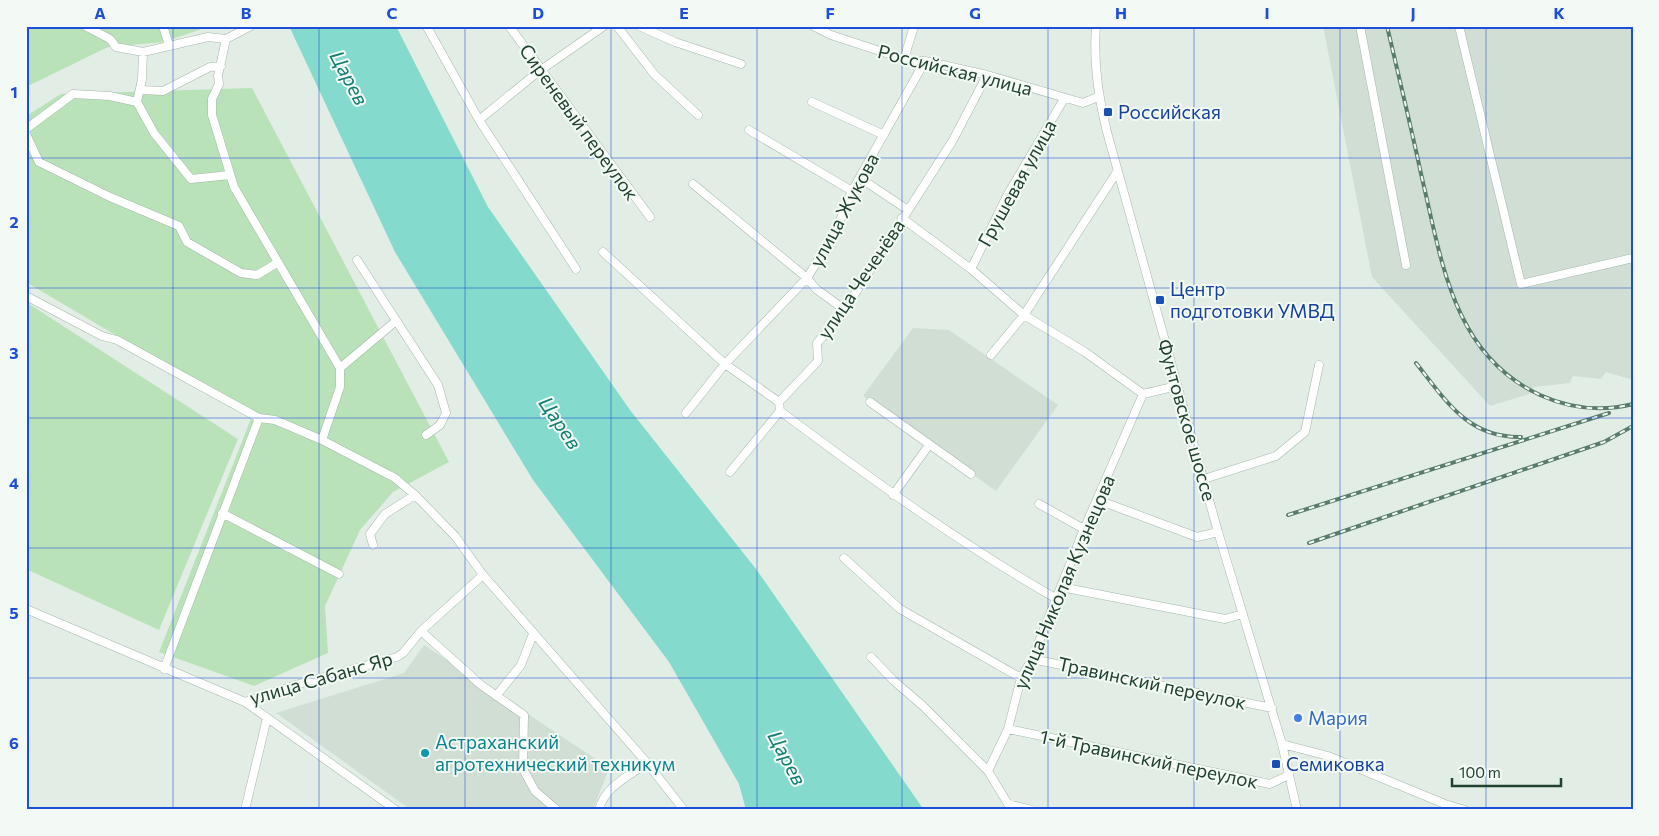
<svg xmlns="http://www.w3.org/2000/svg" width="1659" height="836" font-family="Commissioner,sans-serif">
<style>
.built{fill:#d0ded4}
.green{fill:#bae2b8}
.water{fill:#84dacd}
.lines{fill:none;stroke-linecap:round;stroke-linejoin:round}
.minor-casing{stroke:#a4b7aa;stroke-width:9}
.minor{stroke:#fff;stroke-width:8}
.rail-casing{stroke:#5a7d69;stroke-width:4}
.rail{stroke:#f3faf5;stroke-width:2;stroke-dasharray:5.5;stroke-linecap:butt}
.grid{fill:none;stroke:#1d4ed8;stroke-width:1;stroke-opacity:0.55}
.transit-dot{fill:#1a4fb4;stroke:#f3faf5;stroke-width:2}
.shop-dot{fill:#3f7fe0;stroke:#f3faf5;stroke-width:2}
.culture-dot{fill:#0f9aa8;stroke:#f3faf5;stroke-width:2}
.labels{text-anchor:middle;stroke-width:4;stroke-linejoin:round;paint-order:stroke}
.street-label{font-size:19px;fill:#20422e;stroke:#f3faf5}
.transit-label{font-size:19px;fill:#164399;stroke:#f3faf5;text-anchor:start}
.shop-label{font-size:19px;fill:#366cbe;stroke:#f3faf5;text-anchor:start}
.culture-label{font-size:19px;fill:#0d838f;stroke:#f3faf5;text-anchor:start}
.water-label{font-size:20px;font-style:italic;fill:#127f71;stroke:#f3faf5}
.neatline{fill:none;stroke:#1d4ed8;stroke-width:2}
.grid-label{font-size:16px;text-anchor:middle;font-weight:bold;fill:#1d4ed8}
</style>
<rect width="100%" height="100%" fill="#e2eee5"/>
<path class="built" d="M1323 26H1633V380L1606 372 1601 379 1573 376 1570 383 1534 387 1529 394 1490 406 1372 277Z
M913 328 949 330 1058 405 996 491 863 396Z
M424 645 609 768 593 810H411L276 713 404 673Z"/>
<path class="green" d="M26 26H211L163 42 108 47 26 87Z
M252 88 449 462 393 492 360 530 325 606 328 653 254 686 159 652 252 416 26 282V116L61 94Z
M26 302 238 439 159 630 26 569Z"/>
<path class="water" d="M289 26H396L488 207 630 410 756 569 924 810H746L739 784 669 662 533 480 395 252Z"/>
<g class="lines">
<g class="minor-casing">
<path id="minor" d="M85 26 110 39 116 47 143 52 208 37 226 39 251 26
M163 26 169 45
M429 26 427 27 479 120 576 269
M509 26 650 217
M617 26 654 74 698 115
M639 26 675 42 741 64
M813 26 831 35 904 59 925 61 987 75 1083 103 1098 97
M1096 26C1093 63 1098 96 1107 132L1218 532 1282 744 1297 810
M1360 26 1406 265
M1459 26 1521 284 1633 258
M143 52 142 79 137 102 154 133 191 179 230 175
M904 59 914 26
M140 90 163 91 210 67 221 66
M812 102 884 135
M479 120 538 72 604 26
M26 129 73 94 110 96 137 102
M749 130 852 191
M26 134 39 162 110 197 179 226 187 242 241 273 257 275 277 263
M860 178 908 210
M693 184 807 278 816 289 845 310
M902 218 971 269 1024 315 1085 352 1143 394 1177 386
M603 252 725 364 779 402
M357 260 438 385 446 413 440 425 426 435
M971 269 1008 194 1064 99
M26 296 102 336 117 340 259 418 275 420 322 440 340 387V368L234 187 212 115V99L219 84 218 76 226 39
M991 355 1024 315 1117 172
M340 368 396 321
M870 402 971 474
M780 411C870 478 959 543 1057 599
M686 413 725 364 807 278 835 233 852 191 925 61
M322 440 395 478 415 495 455 536 483 575 647 763 684 810
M730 472 780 411 779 402 818 361 817 343 840 317 953 140 987 75
M1204 479 1276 456 1305 432 1319 365
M893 495 929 445
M1098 500 1197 537 1218 532
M1039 504 1084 529
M222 513 339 574
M373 545 370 534 385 514 415 495
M844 558 900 609 1021 678
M1061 587 1225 619 1243 614
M26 609 245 702 396 810
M421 631 481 685 524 715 523 769 535 791 557 810
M871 657 894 681 923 706 988 771 1008 804 1032 810
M1032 659 1272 708
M164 669 259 418
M496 696 521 665 533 634
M245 702 299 684 397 657 403 653 421 631 483 575
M1008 729 1270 784 1289 775
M1282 744 1328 756 1445 804 1465 810
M988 771 1008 729 1021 678 1032 659 1084 529 1143 394
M245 810 267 718
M599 810C604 787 629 776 647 763"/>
</g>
<use href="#minor" class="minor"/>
<g class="rail-casing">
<path id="rail" d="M1387 26C1399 77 1411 127 1422 178 1442 262 1453 355 1540 395 1571 409 1601 412 1633 404
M1416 363C1446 401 1468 438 1521 437
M1288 515 1609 413
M1309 543 1604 442 1633 426"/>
</g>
<use href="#rail" class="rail"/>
</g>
<path class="grid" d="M173 26V810M319 26V810M465 26V810M611 26V810M757 26V810M902 26V810M1048 26V810M1194 26V810M1340 26V810M1486 26V810M26 158H1633M26 288H1633M26 418H1633M26 548H1633M26 678H1633"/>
<g class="transit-dot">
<rect x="1103" y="107" width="10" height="10" rx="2.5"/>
<rect x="1155" y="295" width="10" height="10" rx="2.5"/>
<rect x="1271" y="759" width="10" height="10" rx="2.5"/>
</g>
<circle class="shop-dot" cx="1298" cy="718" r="5"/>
<circle class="culture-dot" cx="425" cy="753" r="5"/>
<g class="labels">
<g class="street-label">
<text transform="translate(955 70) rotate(14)" y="7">Российская улица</text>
<text transform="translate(579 122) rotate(54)" y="7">Сиреневый переулок</text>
<text transform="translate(1017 183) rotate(-61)" y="7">Грушевая улица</text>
<text transform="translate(844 210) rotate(-62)" y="7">улица Жукова</text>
<text transform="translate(861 279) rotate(-56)" y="7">улица Чеченёва</text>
<text transform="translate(1187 420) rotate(74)" y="7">Фунтовское шоссе</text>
<text transform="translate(1064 582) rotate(-67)" y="7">улица Николая Кузнецова</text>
<text transform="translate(321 678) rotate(-16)" y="7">улица Сабанс Яр</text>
<text transform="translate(1152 683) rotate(12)" y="7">Травинский переулок</text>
<text transform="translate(1149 759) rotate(12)" y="7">1-й Травинский переулок</text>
</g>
<g class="transit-label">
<text x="1118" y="119">Российская</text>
<text x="1170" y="296">Центр<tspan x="1170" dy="22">подготовки УМВД</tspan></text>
<text x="1286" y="771">Семиковка</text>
</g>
<g class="shop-label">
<text x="1308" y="725">Мария</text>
</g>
<g class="culture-label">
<text x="435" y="749">Астраханский<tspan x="435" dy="22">агротехнический техникум</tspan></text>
</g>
<g class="water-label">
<text transform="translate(349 78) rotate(62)" y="7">Царев</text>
<text transform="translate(560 423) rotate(56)" y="7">Царев</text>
<text transform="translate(787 758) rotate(62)" y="7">Царев</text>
</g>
</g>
<rect width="1659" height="836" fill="none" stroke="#f3faf5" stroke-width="55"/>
<path d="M1452 778v8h109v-8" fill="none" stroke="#20422e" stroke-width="2.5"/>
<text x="1459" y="778" font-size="15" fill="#20422e" stroke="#f3faf5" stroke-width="4" paint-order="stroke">100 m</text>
<rect x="28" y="28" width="1604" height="780" class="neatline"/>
<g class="grid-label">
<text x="100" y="19">A</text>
<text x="246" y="19">B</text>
<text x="392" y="19">C</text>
<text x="538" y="19">D</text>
<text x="684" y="19">E</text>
<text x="830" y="19">F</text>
<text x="975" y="19">G</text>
<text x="1121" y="19">H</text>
<text x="1267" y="19">I</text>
<text x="1413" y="19">J</text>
<text x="1559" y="19">K</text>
<text x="14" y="98">1</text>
<text x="14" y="228">2</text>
<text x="14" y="359">3</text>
<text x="14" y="489">4</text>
<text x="14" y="619">5</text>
<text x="14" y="749">6</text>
</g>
</svg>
